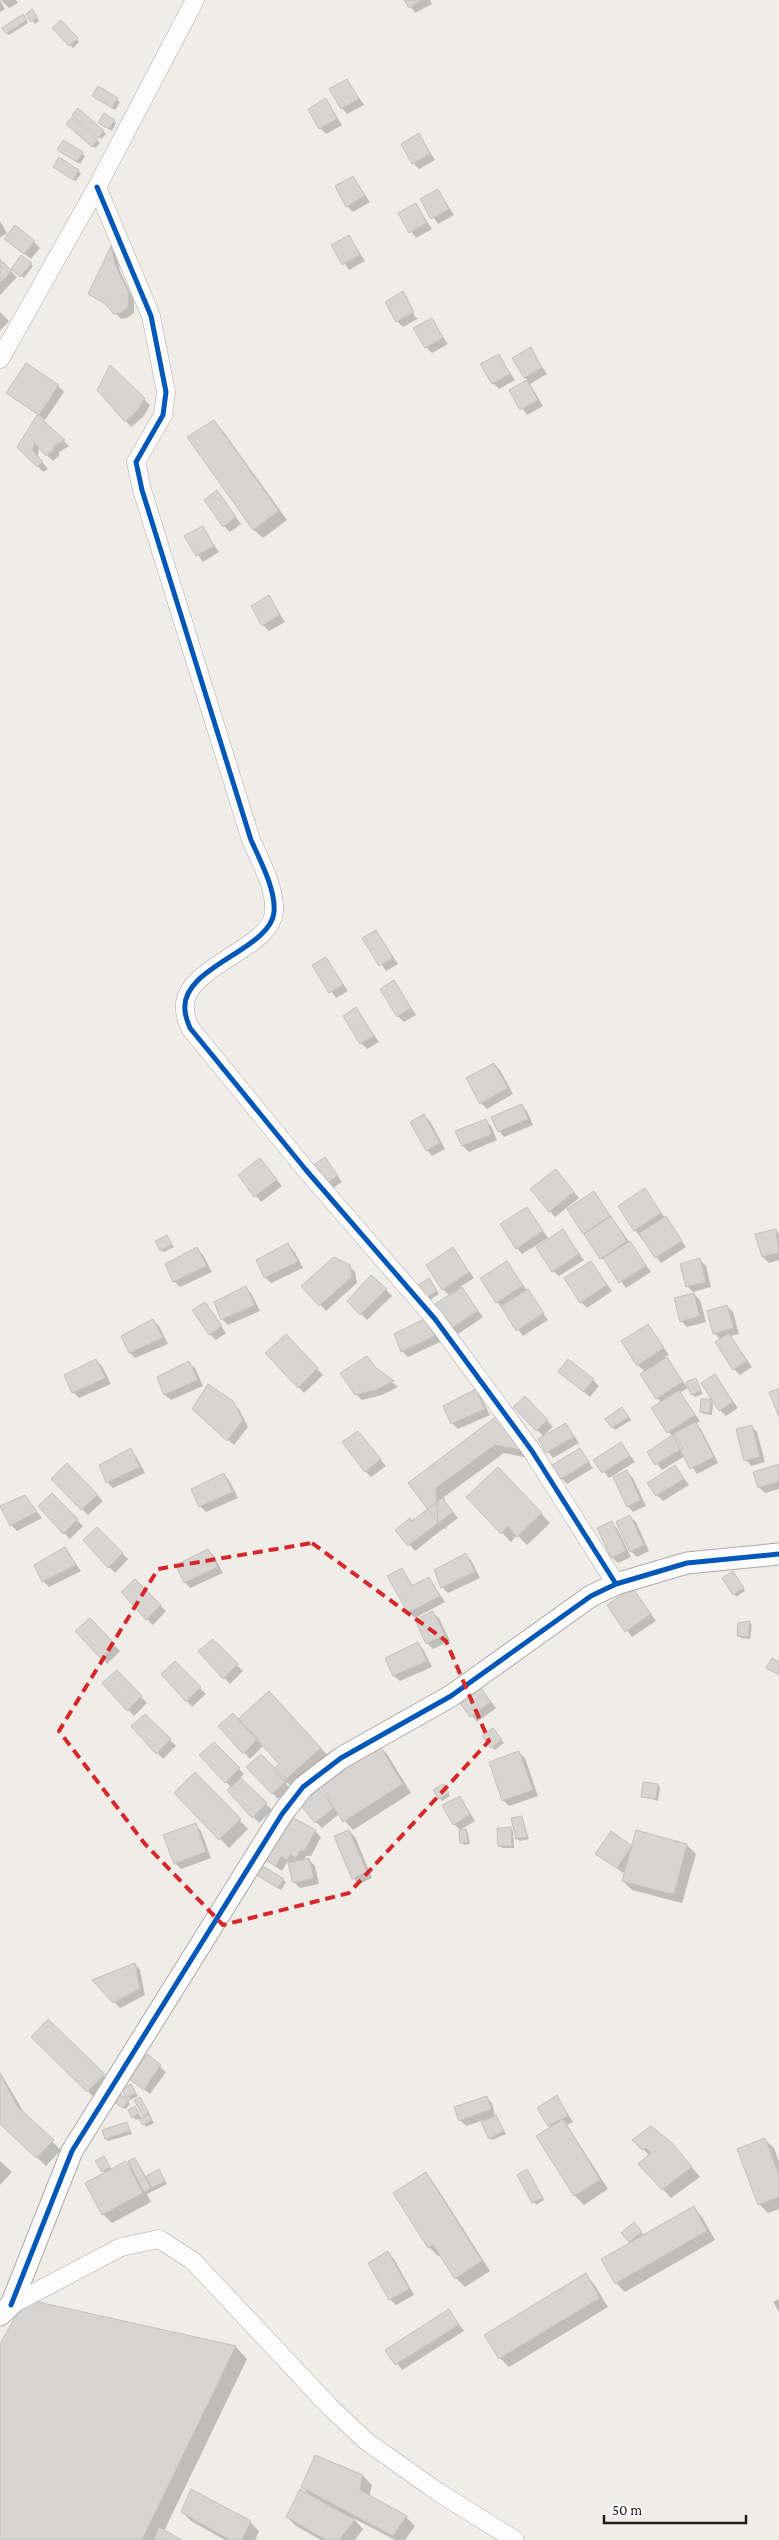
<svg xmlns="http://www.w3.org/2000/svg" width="779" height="2540" font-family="'Crimson Pro',serif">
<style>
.shadow{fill:#0003}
.building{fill:#d7d4d1;stroke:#c3c1be}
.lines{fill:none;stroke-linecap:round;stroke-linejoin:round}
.minor-casing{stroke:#adaaa7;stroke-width:19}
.tertiary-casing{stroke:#adaaa7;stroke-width:23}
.minor{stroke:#fdfcfc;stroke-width:18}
.tertiary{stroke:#fdfcfc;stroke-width:21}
.cycleway-casing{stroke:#fff;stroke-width:8}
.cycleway{stroke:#0057b8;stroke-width:5}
.marked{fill:none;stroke:#d62828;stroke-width:4;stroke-dasharray:10 6;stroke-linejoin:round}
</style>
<rect width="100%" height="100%" fill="#f0ece8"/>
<path class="shadow" d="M0 0 5 9 0 12Z
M1 0H16L18 3 9 8Z
M406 0H430L432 4 415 13Z
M28 14H35L39 21 35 24Z
M25 19 28 23 9 35 7 33Z
M61 22 79 42 73 48 54 28Z
M347 80 364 105 347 114 342 108Z
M99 87 120 102 115 110 96 98Z
M326 100 342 125 326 134 320 128Z
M78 110 106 134 101 139 73 115Z
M72 119 100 143 95 148 68 124Z
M114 121 116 123 112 131 100 123Z
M419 135 435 160 419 169 413 163Z
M64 141 85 156 80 164 61 152Z
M54 167 78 171 81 173 76 181Z
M353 178 370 202 353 212 347 206Z
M438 190 454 215 438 224 421 199Z
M416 204 432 229 416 238 399 214Z
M0 221 7 233 0 238Z
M349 236 365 261 349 270 332 245Z
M34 242 40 248 31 259 12 244Z
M111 248 116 253 120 271 134 300V313L127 318 121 319 110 307 90 294Z
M0 261 17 277 0 295Z
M31 264 33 266 24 278 15 272Z
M403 293 408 298H405L416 318H419L403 327 397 321Z
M0 312 9 321 0 331Z
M431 319 448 344 432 353 426 347Z
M530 349 547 374 530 384 543 406 527 415 511 390 528 381 525 377Z
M498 355 515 380 499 389 493 383Z
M110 367 150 405 144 416 131 427 126 421Z
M58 386 64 392 45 420 7 393Z
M37 417 69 446 59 452V456L53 461 39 447 38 457 48 469 43 472 19 447Z
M214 422 223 431 287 520 263 538 254 530 189 437Z
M217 492 241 524 230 532 224 526Z
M202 528 219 552 203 562 186 537Z
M269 597 285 622 269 631 263 625Z
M376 931 398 964 386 971 364 939Z
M326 958 348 991 336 998 314 965Z
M394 982 416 1015 404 1022 398 1016Z
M356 1009 379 1042 367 1049 361 1043Z
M494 1064 500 1070 513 1094 487 1109 481 1103Z
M521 1105 527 1111 533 1125 504 1137 499 1131Z
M424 1116 430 1121 445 1149 432 1156 427 1150Z
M485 1120 491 1126 497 1140 469 1152 463 1146 457 1132Z
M325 1159 342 1182 328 1191Z
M260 1160 282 1186 261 1202 240 1176Z
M561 1176 579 1198 555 1217 550 1211Z
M645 1190 686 1247 661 1263 635 1230Z
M594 1193 651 1272 626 1288 608 1263 601 1258 568 1209Z
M527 1208 548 1238 522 1254 517 1248Z
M776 1230 779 1234V1260L769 1263 763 1257 757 1235Z
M563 1231 584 1260 559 1276 553 1271Z
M167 1236 174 1247 164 1252 161 1250Z
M288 1245 294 1251 303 1268 271 1283 265 1277Z
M197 1249 203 1255 212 1272 180 1287 174 1281Z
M453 1249 474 1278 460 1287 483 1317 458 1334 452 1328 450 1296 443 1289Z
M700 1260 706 1266 711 1287 693 1292 687 1286Z
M507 1262 548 1320 523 1336 497 1302Z
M591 1262 612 1291 587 1308 581 1302Z
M349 1266 355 1272 357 1283 326 1311 303 1286Z
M372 1276 392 1296 367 1320 349 1301Z
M431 1282 439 1294 425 1303Z
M245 1287 251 1293 260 1311 228 1325 222 1319 215 1303Z
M694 1294 700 1300 706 1322 687 1327 681 1321Z
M205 1303 226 1333 216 1340 210 1334Z
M727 1306 733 1312 739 1334 730 1336 752 1367 740 1375 734 1369 721 1340 714 1333Z
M153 1320 159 1326 168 1344 135 1358 130 1353Z
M431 1325 440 1342 408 1357 402 1351Z
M648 1325 669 1355 665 1357 688 1388 679 1393 700 1421 696 1424 701 1429 718 1463 697 1474 685 1456 662 1470 648 1452 672 1435 668 1432 661 1403 657 1398 645 1372 638 1365Z
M286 1336 323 1375 304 1393 267 1353Z
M367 1357 378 1371 398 1387 382 1395 362 1400 356 1394Z
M96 1360 102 1366 111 1384 79 1398 73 1392Z
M189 1363 195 1368 203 1386 171 1400 165 1395 158 1378Z
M715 1376 738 1408 726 1416 720 1410Z
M566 1377 593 1380 599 1386 590 1397Z
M695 1379 703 1394 695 1397 692 1394Z
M475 1391 481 1397 490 1415 458 1429 452 1423Z
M711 1401 713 1403 712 1415 704 1414 701 1412Z
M232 1402 239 1409 248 1427 234 1445 199 1415Z
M531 1403 553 1427 543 1436 515 1407Z
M625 1412 631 1420 615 1430 607 1419Z
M497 1418 528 1458 504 1453 444 1497 445 1502 458 1518 446 1527V1530L444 1528 415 1551 397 1530 413 1523 429 1510 410 1483Z
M566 1424 579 1443 553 1458 539 1440Z
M751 1426 757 1432 765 1462 751 1466 746 1460Z
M358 1432 386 1466 371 1477 365 1471Z
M621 1443 635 1462 609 1478 595 1460Z
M130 1450 136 1456 145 1473 113 1488 107 1482Z
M580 1450 593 1468 567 1484 561 1478Z
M67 1465 103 1501 88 1515 53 1479Z
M675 1466 689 1485 663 1501 657 1495Z
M779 1466V1489L765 1493 759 1487Z
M498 1468 550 1523 527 1545 517 1535 511 1542 468 1497Z
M627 1472 633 1478 646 1506 633 1512 628 1506Z
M223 1474 229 1480 238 1498 206 1512 200 1506Z
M52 1495 83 1526 70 1539 64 1533Z
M25 1497 42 1518 17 1531 11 1525Z
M630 1517 636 1522 649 1551 637 1557 631 1551Z
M611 1523 617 1528 631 1557 618 1563 612 1557Z
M97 1529 128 1559 115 1573 109 1567Z
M65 1548 81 1571 49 1587 43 1581 36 1565Z
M208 1550 214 1556 223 1573 190 1588 185 1582Z
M465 1555 471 1560 480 1578 448 1593 442 1587Z
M401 1569 414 1587 429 1579 445 1602 415 1618 409 1613 389 1577Z
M735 1575 745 1591 736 1597 734 1594Z
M135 1581 166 1611 153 1625 147 1619Z
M632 1589 656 1621 632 1637 608 1605Z
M433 1613 439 1618 450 1641 433 1649 427 1643Z
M90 1620 120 1651 107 1664 102 1658Z
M749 1622 752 1625 750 1639 741 1638 738 1635Z
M212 1641 243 1671 230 1684 200 1652Z
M417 1643 423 1649 432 1667 400 1681 394 1676Z
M175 1663 206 1694 192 1707 187 1701Z
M117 1672 147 1703 134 1716 104 1683Z
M476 1682 496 1708 477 1722 456 1696Z
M278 1701 329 1757 294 1789 287 1782 286 1784 290 1788 278 1799 248 1767 274 1770 281 1764 264 1745 250 1759 220 1726 238 1720Z
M145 1715 176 1746 163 1759 133 1726Z
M496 1732 504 1743 495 1750 492 1747Z
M214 1744 244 1774 240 1778 272 1810 259 1823 229 1790 232 1788 226 1782Z
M378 1745 387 1754 411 1793 353 1830 339 1814 322 1828 316 1822 324 1797 335 1810 336 1809Z
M519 1753 525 1758 538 1796 509 1806 503 1800Z
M195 1774 248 1829 229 1848 176 1793Z
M658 1785 660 1788 658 1801 643 1796Z
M445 1788 450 1796 442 1801 440 1798Z
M460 1797 475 1821 460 1830 454 1824Z
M285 1814 315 1831 321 1837 311 1856H306L303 1861 309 1860 315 1866 319 1884 300 1888 294 1882 290 1863 287 1862 282 1871 261 1856Z
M522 1817 529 1839 520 1841 517 1839Z
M195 1825 201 1831 211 1858 181 1869 175 1863Z
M511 1829 513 1831 514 1848H502L500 1846Z
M466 1830 468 1833 470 1844 464 1845 461 1842Z
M349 1831 355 1837 372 1878 359 1884 353 1878Z
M611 1833 632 1848 687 1845 696 1854 682 1903 632 1890 623 1881 627 1867 623 1873 597 1853Z
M256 1875 283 1880 286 1882 281 1890Z
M135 1964 140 1970 145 1995 120 2008 94 1980Z
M48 2021 112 2084 97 2100 32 2037Z
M147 2056 166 2072 150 2094 137 2084Z
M0 2072 26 2116 61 2150 46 2166 0 2122Z
M131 2086 138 2096 130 2100 123 2090Z
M486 2097 492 2103 495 2116 506 2134 492 2140 490 2138 487 2119 466 2126 460 2120Z
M557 2097 573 2122 567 2125 608 2189 584 2205 575 2196 538 2136 551 2128 549 2126Z
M140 2099 154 2123 146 2127 140 2118 136 2120 129 2111 137 2110 142 2119 146 2117Z
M128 2101 130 2104 126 2109 118 2105Z
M127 2123 132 2134 108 2141 106 2139Z
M634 2140 672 2144 700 2177 671 2198 640 2164 650 2156Z
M765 2140 774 2148 779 2162V2209L768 2213 759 2204Z
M135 2159 146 2177 159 2171 167 2184 147 2194 151 2202 112 2223 103 2214 105 2173 103 2171 106 2160 112 2170 126 2162 133 2170Z
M0 2161 12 2172 0 2185Z
M425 2174 434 2183 490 2271 465 2287 456 2278 441 2254 438 2256 429 2247Z
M529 2174 544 2200 536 2205 518 2176Z
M694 2208 702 2217 715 2240 625 2292 616 2283 631 2243 623 2233 637 2226 644 2236Z
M388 2253 394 2259 414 2295 396 2305 390 2299Z
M585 2275 594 2284 608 2307 509 2367 500 2358Z
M779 2299V2312L773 2302Z
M449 2311 464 2331 402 2370 387 2350Z
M0 2347H236L247 2359 164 2531 180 2540H0Z
M363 2476 372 2485 369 2497 406 2517 415 2526 405 2540H395L353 2518 363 2529 355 2540H321L296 2526 287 2517 312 2497 302 2487Z
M182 2512 250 2522 259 2531 255 2540H225L191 2521Z"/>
<path class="building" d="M404 0H422L409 8Z
M32 9 38 18 31 22 26 14Z
M23 14 27 20 6 34 2 28Z
M61 20 78 38 69 46 52 28Z
M347 79 359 99 341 109 329 89Z
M98 86 118 98 112 108 92 96Z
M326 98 337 119 319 129 308 109Z
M78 108 104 131 98 138 72 115Z
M104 113 115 120 109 129 98 123Z
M72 117 98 140 92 147 66 124Z
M419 133 430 154 412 164 401 144Z
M63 140 83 152 77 162 57 150Z
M59 157 79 170 73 180 53 167Z
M353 176 365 196 346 207 335 186Z
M438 189 449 209 431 219 420 199Z
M416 203 427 223 409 233 398 213Z
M15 225 35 241 24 254 4 239Z
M349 235 360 255 342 265 331 245Z
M111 246 115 264 129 293 128 307 121 313 114 314 104 303 88 294Z
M21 255 32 263 20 277 11 269Z
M0 259 12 271 0 283Z
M403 291 414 312 396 322 385 302Z
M432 318 443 338 425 348 413 328Z
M531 347 542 368 524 378 512 358Z
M499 354 510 374 492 384 480 364Z
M26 363 59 385 39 415 6 393Z
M110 365 145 398 138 410 125 422 97 390Z
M527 380 538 400 520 410 509 390Z
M37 415 65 440 54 446V450L46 456 34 443 33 451 43 462 37 467 17 447Z
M214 420 279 511 253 530 187 437Z
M217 490 236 517 223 527 204 500Z
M203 526 214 546 196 556 184 536Z
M269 595 280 615 262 626 251 606Z
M376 930 393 958 379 966 362 938Z
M326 957 343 985 329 993 312 965Z
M394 980 411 1008 397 1017 380 989Z
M356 1007 374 1036 360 1044 343 1016Z
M494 1063 508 1088 480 1104 466 1078Z
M522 1104 528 1119 498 1132 491 1117Z
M424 1114 440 1143 426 1151 410 1122Z
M486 1119 492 1134 462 1146 455 1131Z
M325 1157 338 1176 322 1186 309 1168Z
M260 1158 277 1180 254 1197 238 1175Z
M556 1169 574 1192 549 1212 530 1189Z
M645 1188 661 1213 634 1231 618 1206Z
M594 1191 610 1216 583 1234 567 1209Z
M527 1207 543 1231 516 1249 500 1224Z
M611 1216 627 1241 600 1259 584 1234Z
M666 1216 682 1241 655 1258 639 1233Z
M563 1229 579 1254 552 1272 536 1247Z
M776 1229 779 1253 762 1257 755 1234Z
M167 1235 172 1245 160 1251 155 1241Z
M630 1241 646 1266 619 1283 603 1258Z
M288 1243 298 1262 264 1278 256 1260Z
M197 1247 207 1266 173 1282 165 1264Z
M453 1247 469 1272 442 1290 426 1265Z
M334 1257 350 1265 352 1277 319 1306 301 1286Z
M700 1258 706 1282 686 1287 680 1264Z
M507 1261 523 1286 496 1303 480 1278Z
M591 1261 607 1285 580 1303 564 1278Z
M371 1275 387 1289 360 1315 347 1301Z
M429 1278 437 1291 421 1302 413 1288Z
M246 1286 255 1305 221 1320 214 1302Z
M462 1287 478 1311 451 1329 435 1304Z
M528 1289 544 1313 516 1331 501 1306Z
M694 1293 700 1316 680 1322 674 1298Z
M205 1302 222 1326 209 1335 192 1310Z
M727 1305 734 1328 713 1334 707 1311Z
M426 1318 435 1336 401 1352 394 1334Z
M153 1319 163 1338 129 1353 121 1336Z
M648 1324 664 1348 637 1366 621 1341Z
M729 1333 747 1361 733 1370 715 1342Z
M286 1334 318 1368 298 1388 265 1353Z
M367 1356 375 1367 394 1381 376 1390 355 1395 340 1373Z
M667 1357 683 1382 656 1399 640 1374Z
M96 1359 106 1378 72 1393 64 1375Z
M568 1359 594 1379 584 1392 558 1372Z
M189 1361 198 1380 164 1395 157 1377Z
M715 1374 733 1402 719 1411 701 1383Z
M696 1378 701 1391 691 1395 686 1382Z
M208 1384 233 1401 243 1420 227 1441 192 1409Z
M476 1389 485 1409 451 1424 443 1406Z
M779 1389V1417L769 1392Z
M679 1390 695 1415 667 1433 651 1408Z
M525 1396 548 1420 536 1431 513 1407Z
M701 1399H711L710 1413 700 1412Z
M622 1407 629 1417 612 1428 605 1419Z
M497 1416 521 1450 495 1445 436 1488 438 1523 408 1483Z
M696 1422 714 1457 690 1469 672 1434Z
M566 1423 574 1437 546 1453 538 1439Z
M752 1425 760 1457 744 1461 736 1429Z
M358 1431 381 1459 365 1472 342 1442Z
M674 1434 683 1448 655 1465 647 1452Z
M621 1442 630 1456 602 1473 593 1460Z
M131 1448 140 1467 106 1483 99 1465Z
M580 1448 589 1462 561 1479 552 1465Z
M67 1463 98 1495 81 1510 51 1479Z
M779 1464V1481L758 1488 753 1472Z
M675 1465 684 1479 656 1496 647 1483Z
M498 1467 542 1513 517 1537 508 1527 501 1534 466 1497Z
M627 1470 641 1500 627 1507 613 1477Z
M224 1473 233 1492 199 1507 191 1489Z
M52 1493 78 1519 63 1534 38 1506Z
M25 1495 37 1512 10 1526 0 1506Z
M442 1498 453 1512 408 1546 395 1530 410 1518 412 1521Z
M630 1515 644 1545 630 1552 616 1522Z
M612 1521 626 1551 611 1558 597 1528Z
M97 1527 123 1553 108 1568 83 1540Z
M65 1547 76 1565 42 1582 34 1565Z
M208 1549 218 1567 184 1583 176 1565Z
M466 1553 475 1572 441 1588 434 1570Z
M402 1568 412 1586 429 1577 440 1596 408 1613 387 1576Z
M733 1571 744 1588 733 1595 722 1578Z
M135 1579 161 1605 146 1620 121 1592Z
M632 1587 651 1614 625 1632 607 1605Z
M433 1611 445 1635 426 1644 415 1620Z
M90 1618 115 1644 101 1659 75 1631Z
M750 1621 748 1637 737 1636 738 1623Z
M213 1639 238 1664 223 1679 198 1651Z
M418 1642 427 1661 393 1676 385 1658Z
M772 1658 779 1662V1675L766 1668Z
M175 1661 201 1687 186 1702 161 1674Z
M117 1670 142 1696 127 1711 102 1683Z
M476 1681 491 1702 470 1717 455 1696Z
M269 1691 321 1748 284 1781 273 1769 279 1764 238 1719Z
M233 1713 258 1739 243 1754 218 1726Z
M145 1714 171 1739 156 1754 131 1726Z
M493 1728 502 1740 491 1748 482 1736Z
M214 1742 240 1768 225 1783 199 1755Z
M378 1743 403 1784 343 1822 317 1781Z
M519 1751 533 1790 502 1801 489 1762Z
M261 1754 287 1780 272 1794 246 1767Z
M195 1772 241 1819 219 1840 174 1793Z
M241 1778 267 1803 252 1818 227 1790Z
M643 1782 658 1784 656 1799 641 1797Z
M443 1784 449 1793 439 1799 433 1790Z
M319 1789 334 1808 315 1823 300 1804Z
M460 1796 470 1815 453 1825 442 1805Z
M284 1813 316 1830 305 1851H300L296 1858 290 1855 287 1860 281 1857 276 1866 259 1857Z
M522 1816 527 1837 516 1839 511 1818Z
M196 1823 206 1852 174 1864 163 1835Z
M511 1827 512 1846H498L497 1828Z
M466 1829 468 1842 460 1843 459 1830Z
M349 1830 367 1872 352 1879 334 1836Z
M636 1830 687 1844 674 1895 622 1881Z
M611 1831 632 1846 617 1868 595 1854Z
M309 1858 314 1878 293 1883 288 1863Z
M258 1863 284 1879 278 1888 252 1872Z
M135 1963 140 1989 113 2003 92 1980Z
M48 2019 105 2074 87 2092 31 2037Z
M147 2054 161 2065 144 2090 129 2079Z
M0 2074 18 2107 54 2140 36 2158 0 2124Z
M131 2084 136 2093 126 2098 122 2089Z
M120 2094 129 2100 123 2108 114 2102Z
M557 2095 568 2116 548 2126 537 2108Z
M487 2096 492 2109 459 2121 454 2107Z
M140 2097 149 2113 143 2116 134 2100Z
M135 2106 139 2114 132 2118 128 2110Z
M149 2114 152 2120 143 2125 139 2119Z
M496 2115 504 2131 489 2139 481 2122Z
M563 2119 600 2180 574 2196 536 2136Z
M127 2122 130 2131 105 2139 102 2130Z
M651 2126 672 2143 692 2167 662 2190 638 2164 651 2153 646 2148 642 2150 632 2140Z
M765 2138 779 2175V2197L758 2205 737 2149Z
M104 2156 110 2167 102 2172 95 2161Z
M135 2158 151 2188 144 2192 128 2161Z
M126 2161 143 2193 102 2215 85 2183Z
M159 2169 165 2181 152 2188 146 2176Z
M527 2169 543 2198 532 2203 517 2175Z
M426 2172 482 2261 455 2279 433 2245 428 2248 393 2193Z
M694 2206 707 2231 615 2284 601 2259Z
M634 2222 642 2232 629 2242 621 2233Z
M388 2251 409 2289 389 2300 368 2263Z
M586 2273 600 2298 499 2359 484 2335Z
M25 2299 236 2346 142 2540H0V2344Z
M449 2309 459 2325 395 2365 385 2350Z
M315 2455 363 2475 360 2490 407 2516 393 2536 301 2487Z
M191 2489 251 2521 242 2540H230L181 2512Z
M300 2489 355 2520 339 2540H326L286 2517Z
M159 2527 182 2540H154Z"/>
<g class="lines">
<g class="minor-casing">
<path id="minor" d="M97 187 151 316 166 392 163 415 136 462 142 490 251 840C260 860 276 890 274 912 271 950 180 967 185 1010 185 1016 188 1023 190 1028L306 1170 435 1319 532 1451 616 1584
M0 359 97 187 195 0
M11 2305 121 2247 159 2239 193 2261 330 2407 366 2441 438 2492 515 2540"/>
</g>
<g class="tertiary-casing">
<path id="tertiary" d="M0 2315 11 2305 72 2151 282 1814 303 1787 341 1758 451 1696 591 1596 616 1584 687 1563 779 1554"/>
</g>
<use href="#minor" class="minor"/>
<use href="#tertiary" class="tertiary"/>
<g class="cycleway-casing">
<path id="cycleway" d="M97 187 151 316 166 392 163 415 136 462 142 490 251 840C260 860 276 890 274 912 271 950 180 967 185 1010 185 1016 188 1023 190 1028L306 1170 435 1319 532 1451 616 1584
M11 2305 72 2151 282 1814 303 1787 341 1758 451 1696 591 1596 616 1584 687 1563 779 1554"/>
</g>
<use href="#cycleway" class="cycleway"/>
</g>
<path class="marked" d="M312 1543 446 1641 489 1741 349 1893 223 1925 145 1844 59 1731 158 1569Z"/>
<path d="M604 2515v8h142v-8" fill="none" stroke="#201d1a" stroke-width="2.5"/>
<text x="612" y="2515" font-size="15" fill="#201d1a" stroke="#ffffff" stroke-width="4" paint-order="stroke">50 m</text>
</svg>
